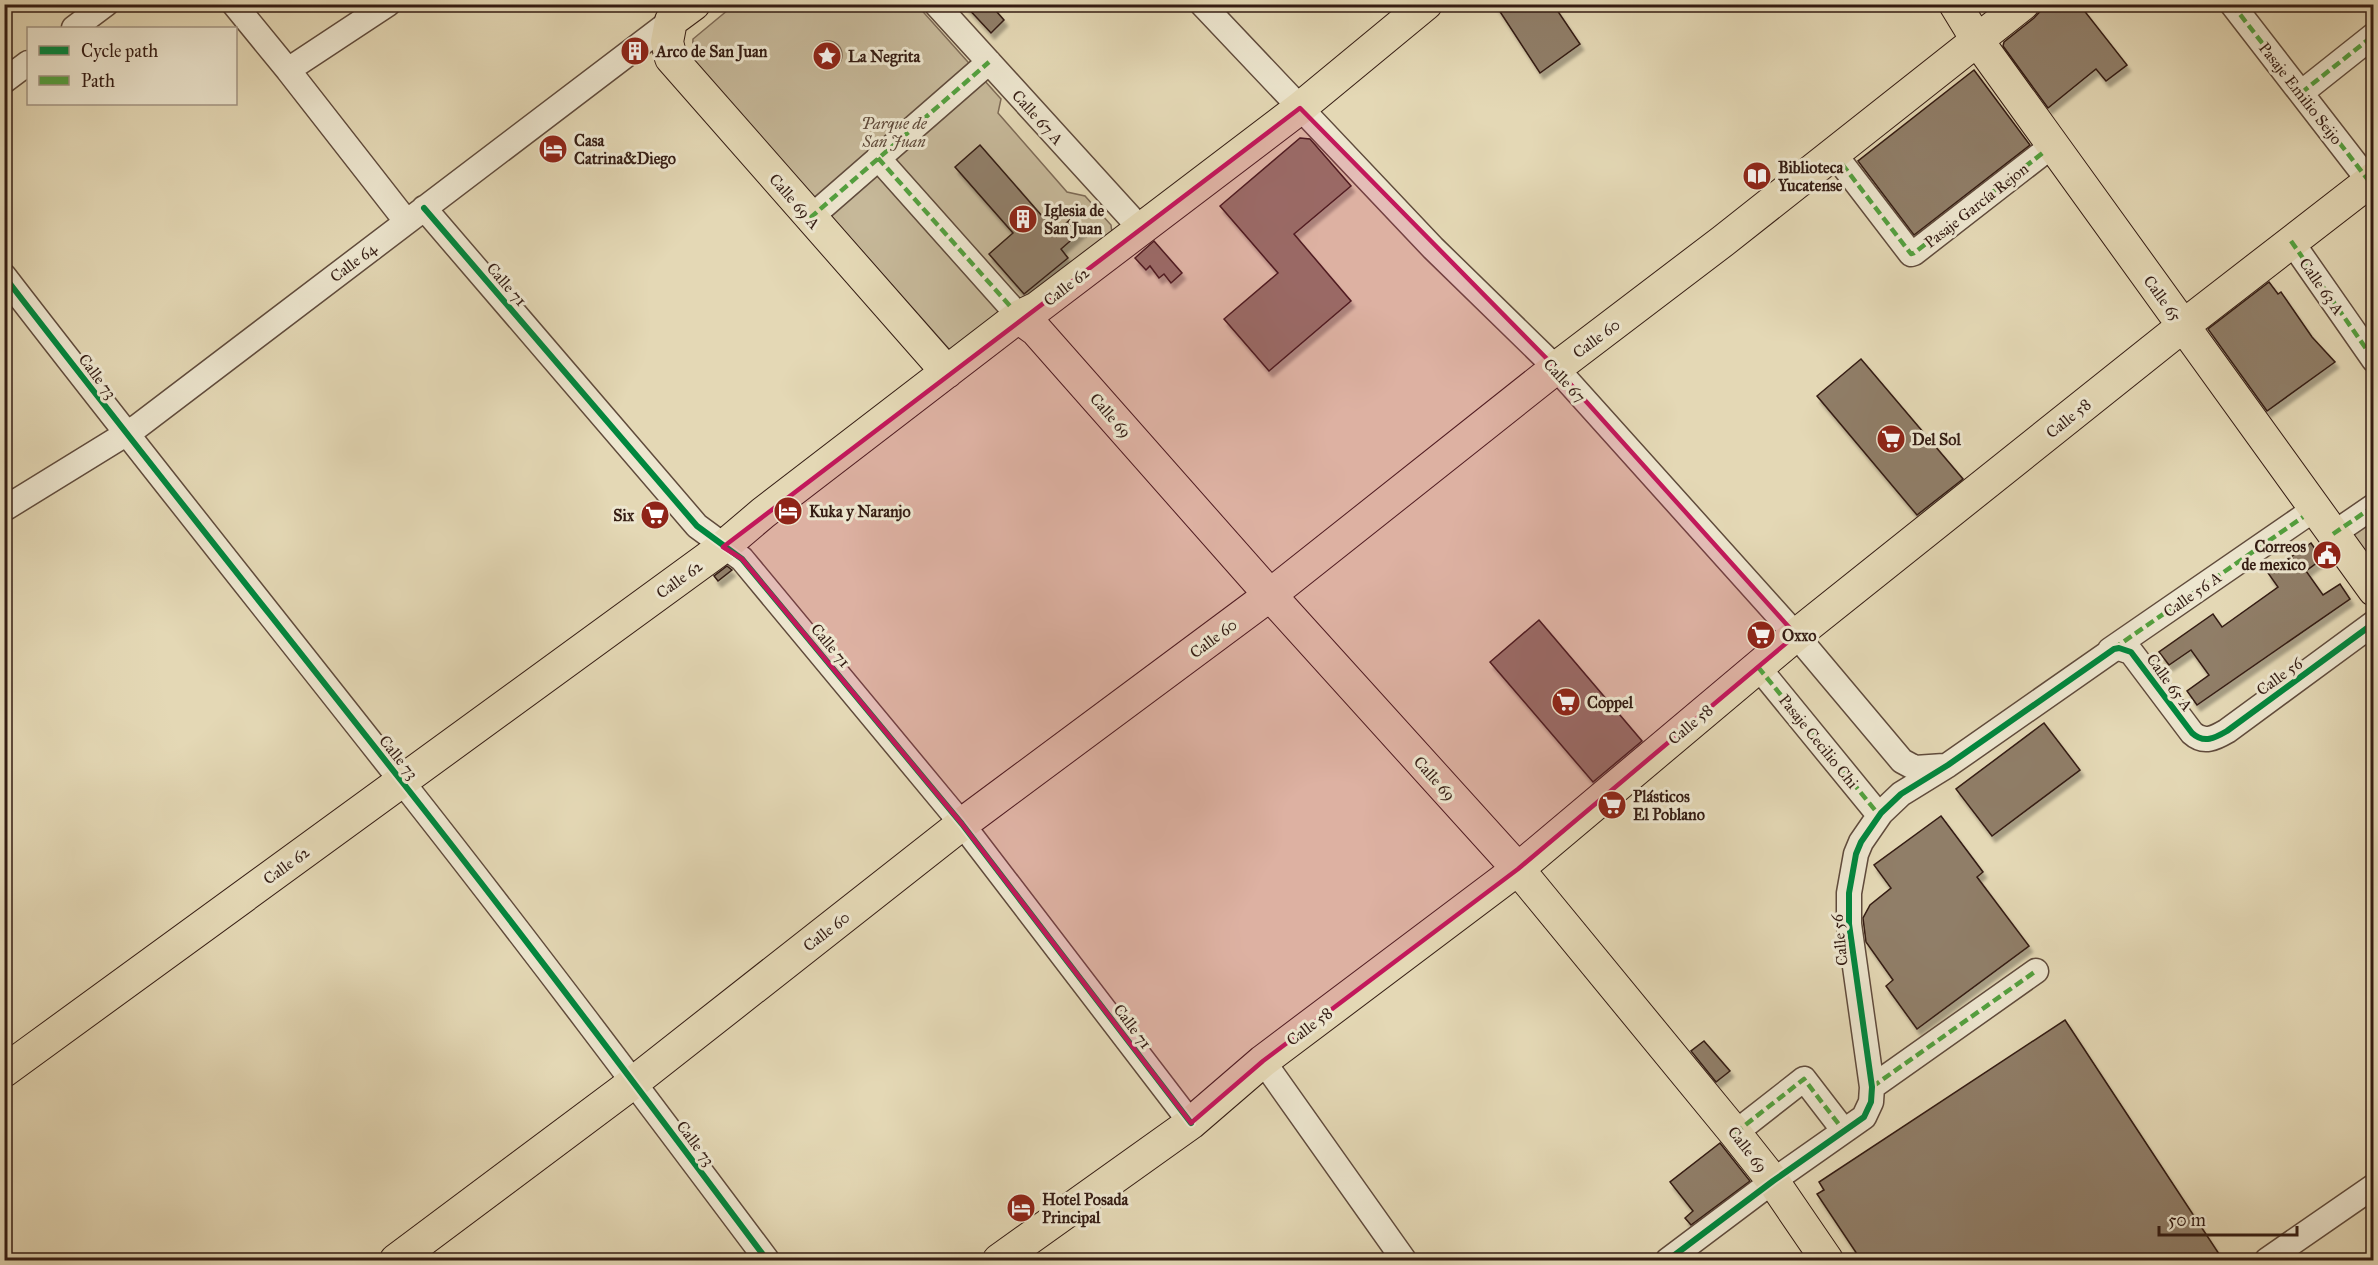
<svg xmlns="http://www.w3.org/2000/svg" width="2378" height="1265" font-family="'IM FELL Great Primer',serif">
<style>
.green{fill:#c6b899;stroke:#7d6a56;stroke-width:1.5}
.water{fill:#a8987e;stroke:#7a6653;stroke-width:1.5}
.building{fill:#907e67;stroke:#341c13;stroke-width:1.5;filter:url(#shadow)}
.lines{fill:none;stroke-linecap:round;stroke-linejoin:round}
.minor-casing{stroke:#604b3c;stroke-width:27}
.major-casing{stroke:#341c13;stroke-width:34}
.minor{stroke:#ede6cf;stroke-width:24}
.major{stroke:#e4d8b5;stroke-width:32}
.quiet{stroke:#53a13f;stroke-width:4.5;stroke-dasharray:9 4.5;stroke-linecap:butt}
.cycleway-casing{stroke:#ede6cf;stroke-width:10}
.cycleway{stroke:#00873e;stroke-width:6}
.marked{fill:#c2185b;fill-opacity:0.2;stroke:#c2185b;stroke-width:4.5;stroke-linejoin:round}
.labels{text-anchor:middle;stroke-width:6;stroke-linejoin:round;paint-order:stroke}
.poi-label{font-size:16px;font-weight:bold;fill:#341c13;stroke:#ede6cf;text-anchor:start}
.street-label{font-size:16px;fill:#341c13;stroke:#ede6cf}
.park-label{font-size:16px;font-style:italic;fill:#604b3b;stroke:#ede6cf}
</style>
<defs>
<filter id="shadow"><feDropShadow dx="3.5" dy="6" stdDeviation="1.5" flood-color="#0004"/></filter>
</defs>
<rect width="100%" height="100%" fill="#e4d8b5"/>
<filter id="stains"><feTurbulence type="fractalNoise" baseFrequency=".00333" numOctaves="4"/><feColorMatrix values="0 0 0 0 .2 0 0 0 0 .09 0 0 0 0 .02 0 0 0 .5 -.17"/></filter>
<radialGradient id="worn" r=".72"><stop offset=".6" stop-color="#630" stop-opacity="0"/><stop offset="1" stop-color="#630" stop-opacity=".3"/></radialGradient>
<path class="green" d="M734 5H917L1001 99 998 113 1067 192 1085 196 1111 225 1112 233 960 348 949 349 692 60 693 39Z
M2373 515V566L2354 536 2355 527Z"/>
<path class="water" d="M814 55a14 14 0 1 1 28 0a14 14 0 1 1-28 0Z"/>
<path class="building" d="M964 4H990L1004 20 991 33Z
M1495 4H1553L1580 44 1540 73Z
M2047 4H2079L2127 65 2106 81 2096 69 2048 108 2003 46 2004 42 2034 18Z
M1974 70 2030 145 1914 235 1858 161Z
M1300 138 1310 139 1351 186 1294 234 1351 301 1269 371 1224 319 1278 273 1220 206Z
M980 145 1056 232 1073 217 1084 229 1061 249 1068 258 1024 294 989 254 1013 233 955 167Z
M1154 241 1182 273 1171 283 1164 274 1159 278 1150 266 1146 270 1135 258Z
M2269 282 2278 294 2281 292 2312 337 2335 362 2267 411 2208 329Z
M1861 359 1963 479 1917 515 1817 396Z
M2311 543 2322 559 2306 571 2323 595 2340 584 2350 599 2197 705 2187 691 2209 675 2191 650 2169 665 2159 652 2213 614 2222 627 2278 587 2268 573Z
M727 566 732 570 718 581 714 576Z
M1539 620 1642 741 1593 782 1490 662Z
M2044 723 2080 770 1992 836 1956 789Z
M1941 816 1983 872 1977 877 2029 946 1917 1029 1886 986 1893 980 1866 942 1863 918 1870 905 1891 888 1874 865Z
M2065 1020 2223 1260H1861L1817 1194 1824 1190 1819 1182Z
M1704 1041 1730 1071 1716 1082 1691 1051Z
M1720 1143 1750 1181 1691 1225 1685 1218 1693 1211 1670 1182Z"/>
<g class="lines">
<g class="minor-casing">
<path id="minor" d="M234 4 288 70 406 221
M936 4 1140 228
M1202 4 1433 248 1556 368 1796 635 1902 761 1915 768 1944 766
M2232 4 2369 181
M74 28 106 4
M288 70 388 4
M4 81 28 63
M2301 93 2374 35
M878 158 1010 306
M1842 164 1911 254 1914 253 2044 152
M424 208 697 526 742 559 962 824 1191 1123
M810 218 989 62
M2291 241 2374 360
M4 276C135 446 270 614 403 783 527 940 647 1100 767 1260
M4 509 137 427 671 21
M2333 534 2374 506
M2110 650 2303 517
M1758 667 1879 815
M1263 1061 1404 1260
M1872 1087 2036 971
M1735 1133 1804 1079 1844 1131
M1668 1260 1773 1181 1864 1117 1871 1102 1872 1087 1849 924V893L1856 854 1861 842 1881 813 1901 794 1948 765 2114 649 2119 648 2131 652 2192 733C2204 744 2215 738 2227 731L2374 623
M2267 1260 2374 1186"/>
</g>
<g class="major-casing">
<path id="major" d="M694 4 671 21 667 42 671 58 947 372
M1955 4 1977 40 2374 590
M1018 317 1036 330 1270 595 1518 869 1735 1133 1773 1181 1827 1260
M4 1071 723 547 763 513 1018 317 1037 308 1300 108 1426 4
M396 1260 634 1082 962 824 1270 595 1556 368 1723 241 2023 4
M999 1260 1191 1123 1263 1061 1518 869 1796 635 2183 326 2374 178"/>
</g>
<use href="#minor" class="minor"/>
<use href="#major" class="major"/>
<path class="quiet" d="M2232 4 2369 181
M2301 93 2374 35
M878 158 1010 306
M1842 164 1911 254 1914 253 2044 152
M810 218 989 62
M2291 241 2374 360
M2333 534 2374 506
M2113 649 2303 517
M1758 667 1879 815
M1872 1087 2036 971
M1735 1133 1804 1079 1844 1131"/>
<g class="cycleway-casing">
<path id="cycleway" d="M424 208 697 526 742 559 962 824 1191 1123
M4 276C135 446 270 614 403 783 527 940 647 1100 767 1260
M1668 1260 1773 1181 1864 1117 1871 1102 1872 1087 1849 924V893L1856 854 1861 842 1881 813 1901 794 1948 765 2114 649 2119 648 2131 652 2192 733C2204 744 2215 738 2227 731L2374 623"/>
</g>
<use href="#cycleway" class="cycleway"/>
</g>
<path class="marked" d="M1300 108 1556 368 1796 635 1518 869 1263 1061 1191 1123 962 824 742 559 723 547Z"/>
<defs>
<g id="building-disc" transform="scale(1.5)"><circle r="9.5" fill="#8f2418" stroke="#ede6cf"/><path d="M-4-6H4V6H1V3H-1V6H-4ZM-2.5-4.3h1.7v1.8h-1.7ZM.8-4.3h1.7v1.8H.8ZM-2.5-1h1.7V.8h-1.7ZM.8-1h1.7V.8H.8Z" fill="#fff"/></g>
<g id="sight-disc" transform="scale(1.5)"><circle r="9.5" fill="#8f2418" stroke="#ede6cf"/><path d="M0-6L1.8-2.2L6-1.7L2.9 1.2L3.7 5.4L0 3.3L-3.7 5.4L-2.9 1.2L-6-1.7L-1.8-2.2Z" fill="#fff"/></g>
<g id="hotel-disc" transform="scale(1.5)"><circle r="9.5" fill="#8f2418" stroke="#ede6cf"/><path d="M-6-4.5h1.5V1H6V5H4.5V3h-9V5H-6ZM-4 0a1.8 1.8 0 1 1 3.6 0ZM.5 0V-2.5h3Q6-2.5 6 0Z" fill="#fff"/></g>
<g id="library-disc" transform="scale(1.5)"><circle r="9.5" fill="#8f2418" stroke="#ede6cf"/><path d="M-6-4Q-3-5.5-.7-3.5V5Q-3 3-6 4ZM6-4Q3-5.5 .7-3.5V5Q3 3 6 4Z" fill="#fff"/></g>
<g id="supermarket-disc" transform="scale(1.5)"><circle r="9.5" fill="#8f2418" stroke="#ede6cf"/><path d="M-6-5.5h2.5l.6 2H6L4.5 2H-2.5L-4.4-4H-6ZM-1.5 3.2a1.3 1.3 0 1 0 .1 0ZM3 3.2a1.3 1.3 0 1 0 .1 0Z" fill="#fff"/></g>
<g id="civic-disc" transform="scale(1.5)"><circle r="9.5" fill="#8f2418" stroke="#ede6cf"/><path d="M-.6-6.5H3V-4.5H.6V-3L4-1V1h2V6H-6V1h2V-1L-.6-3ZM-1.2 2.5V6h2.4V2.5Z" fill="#fff"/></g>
</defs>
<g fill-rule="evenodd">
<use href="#building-disc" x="635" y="51"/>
<use href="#sight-disc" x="827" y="56"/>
<use href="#hotel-disc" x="553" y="149"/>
<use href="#library-disc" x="1757" y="176"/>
<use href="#building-disc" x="1023" y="219"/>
<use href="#supermarket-disc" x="1891" y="439"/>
<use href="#hotel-disc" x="788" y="511"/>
<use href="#supermarket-disc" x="655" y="515"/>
<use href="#civic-disc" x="2327" y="555"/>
<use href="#supermarket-disc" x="1761" y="635"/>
<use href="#supermarket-disc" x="1566" y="702"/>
<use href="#supermarket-disc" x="1612" y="805"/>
<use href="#hotel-disc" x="1021" y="1208"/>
</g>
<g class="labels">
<g class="poi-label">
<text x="656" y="57">Arco de San Juan</text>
<text x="848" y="62">La Negrita</text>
<text x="574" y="146">Casa<tspan x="574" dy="18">Catrina&amp;Diego</tspan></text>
<text x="1778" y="173">Biblioteca<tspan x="1778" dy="18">Yucatense</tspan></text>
<text x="1044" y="216">Iglesia de<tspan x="1044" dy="18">San Juan</tspan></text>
<text x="1912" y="445">Del Sol</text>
<text x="809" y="517">Kuka y Naranjo</text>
<text x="634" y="521" text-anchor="end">Six</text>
<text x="2306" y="552" text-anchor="end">Correos<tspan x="2306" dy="18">de mexico</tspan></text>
<text x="1782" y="641">Oxxo</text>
<text x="1587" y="708">Coppel</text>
<text x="1633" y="802">Plásticos<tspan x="1633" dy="18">El Poblano</tspan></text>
<text x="1042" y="1205">Hotel Posada<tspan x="1042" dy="18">Principal</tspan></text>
</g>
<g class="street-label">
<text transform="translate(2301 93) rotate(52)" y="6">Pasaje Emilio Seijo</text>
<text transform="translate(1038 117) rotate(48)" y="6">Calle 67 A</text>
<text transform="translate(795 201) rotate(49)" y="6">Calle 69 A</text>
<text transform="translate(1976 205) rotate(-38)" y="6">Pasaje García Rejon</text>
<text transform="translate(353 262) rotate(-37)" y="6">Calle 64</text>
<text transform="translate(507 284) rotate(49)" y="6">Calle 71</text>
<text transform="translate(1066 286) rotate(-38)" y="6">Calle 62</text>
<text transform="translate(2322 286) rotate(55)" y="6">Calle 63 A</text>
<text transform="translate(2163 298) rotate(54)" y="6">Calle 65</text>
<text transform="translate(1596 338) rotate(-37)" y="6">Calle 60</text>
<text transform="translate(98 376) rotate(53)" y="6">Calle 73</text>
<text transform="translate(1565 380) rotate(47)" y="6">Calle 67</text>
<text transform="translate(1111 415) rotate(49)" y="6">Calle 69</text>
<text transform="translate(2068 418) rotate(-39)" y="6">Calle 58</text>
<text transform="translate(679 579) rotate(-36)" y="6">Calle 62</text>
<text transform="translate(2192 594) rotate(-35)" y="6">Calle 56 A</text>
<text transform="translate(1213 638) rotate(-37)" y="6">Calle 60</text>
<text transform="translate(831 645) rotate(50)" y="6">Calle 71</text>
<text transform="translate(2279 676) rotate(-36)" y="6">Calle 56</text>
<text transform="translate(2170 682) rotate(54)" y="6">Calle 65 A</text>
<text transform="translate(1690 724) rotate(-40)" y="6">Calle 58</text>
<text transform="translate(1819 741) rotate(51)" y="6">Pasaje Cecilio Chi</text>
<text transform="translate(399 757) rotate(51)" y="6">Calle 73</text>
<text transform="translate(1435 778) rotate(48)" y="6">Calle 69</text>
<text transform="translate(286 865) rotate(-36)" y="6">Calle 62</text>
<text transform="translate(826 931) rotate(-38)" y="6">Calle 60</text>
<text transform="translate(1839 940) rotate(-96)" y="6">Calle 56</text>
<text transform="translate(1133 1026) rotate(53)" y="6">Calle 71</text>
<text transform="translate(1309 1026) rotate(-37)" y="6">Calle 58</text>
<text transform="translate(696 1143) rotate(53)" y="6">Calle 73</text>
<text transform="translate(1748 1149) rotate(52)" y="6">Calle 69</text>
</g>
<g class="park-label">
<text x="894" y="129">Parque de<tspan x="894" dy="18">San Juan</tspan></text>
</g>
</g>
<rect width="2378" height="1265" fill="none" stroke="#e4d8b5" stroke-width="24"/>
<rect x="6" y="6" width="2366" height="1253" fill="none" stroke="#341c13" stroke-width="3"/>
<rect x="12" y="12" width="2354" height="1241" fill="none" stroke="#341c13" stroke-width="1.5"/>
<rect x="27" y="27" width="210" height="78" fill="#ede6cf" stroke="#a39584" stroke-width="1.5"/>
<rect x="39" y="46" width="30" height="9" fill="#00873e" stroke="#a39584" stroke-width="1.5"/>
<text x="81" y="57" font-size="18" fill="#341c13">Cycle path</text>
<rect x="39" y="76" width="30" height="9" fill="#53a13f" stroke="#a39584" stroke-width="1.5"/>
<text x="81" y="87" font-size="18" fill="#341c13">Path</text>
<path d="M2159 1226v9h138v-9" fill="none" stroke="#341c13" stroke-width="3"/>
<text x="2168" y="1226" font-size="18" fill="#341c13" stroke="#ede6cf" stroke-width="4.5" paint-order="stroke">50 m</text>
<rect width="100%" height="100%" filter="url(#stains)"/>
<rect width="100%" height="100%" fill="url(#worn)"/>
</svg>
